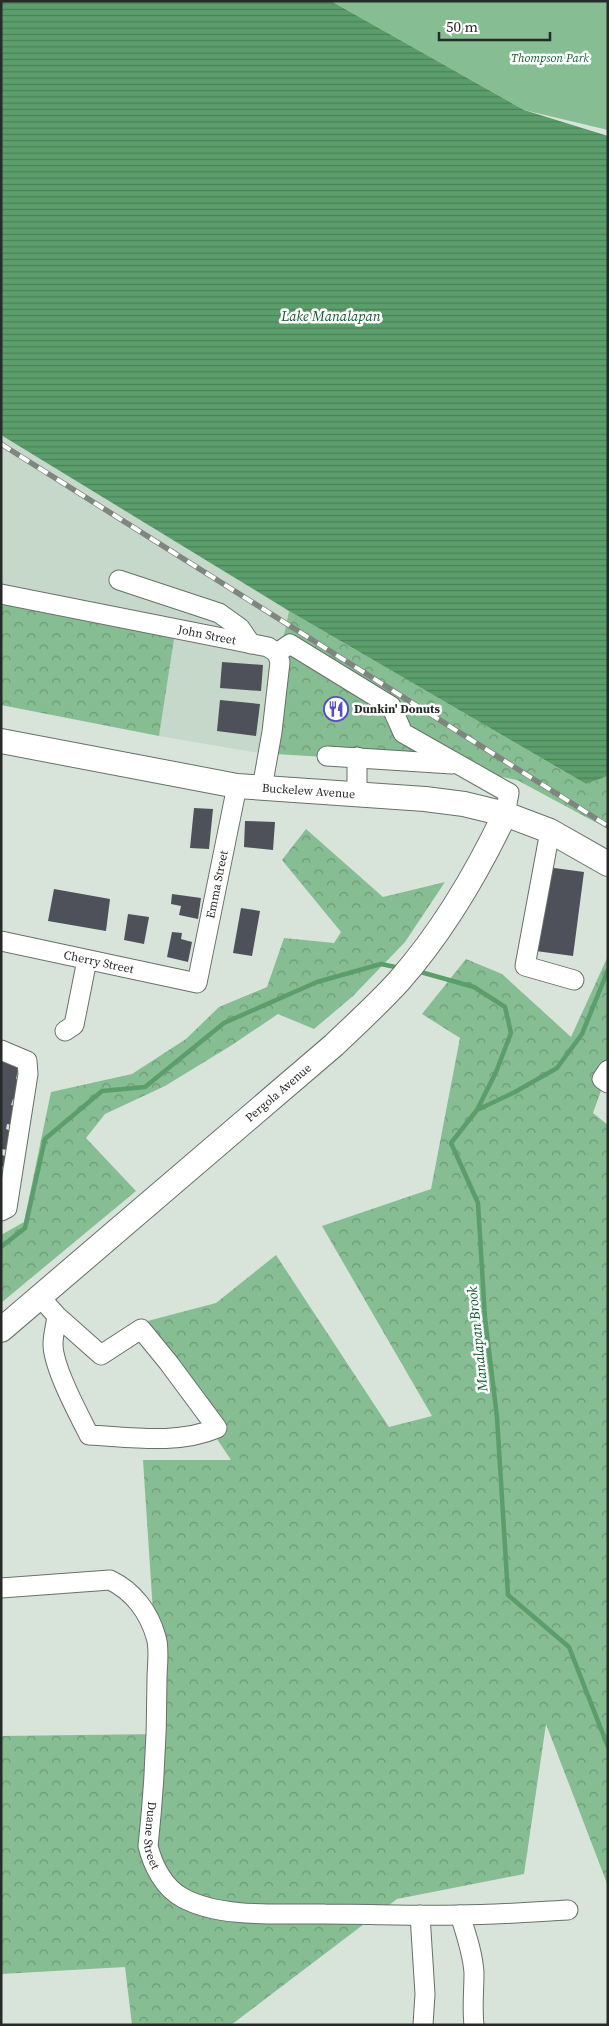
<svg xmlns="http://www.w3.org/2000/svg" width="609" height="2026" font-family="'Source Serif 4',serif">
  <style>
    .built { fill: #c6d8c9 }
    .green { fill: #86bd92 }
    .forest { fill: url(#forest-crowns) }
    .water { fill: url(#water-rules) }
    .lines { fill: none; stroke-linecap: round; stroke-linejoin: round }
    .stream { stroke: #5b9e6c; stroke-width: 4.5 }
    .building { fill: #4e505a }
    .minor-casing { stroke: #677169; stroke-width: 21 }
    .major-casing { stroke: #677169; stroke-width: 26 }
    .minor { stroke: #fff; stroke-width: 19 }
    .major { stroke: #fff; stroke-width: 24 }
    .rail-casing { stroke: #7e867f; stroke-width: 5.5 }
    .rail { stroke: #fff; stroke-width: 4; stroke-dasharray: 11; stroke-linecap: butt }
    .labels { text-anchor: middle; stroke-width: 5; stroke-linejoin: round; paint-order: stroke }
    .park-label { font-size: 12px; font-style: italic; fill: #176232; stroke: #fff }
    .street-label { font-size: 12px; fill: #272b27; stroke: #fff }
    .poi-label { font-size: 12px; font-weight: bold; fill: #272b27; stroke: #fff; text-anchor: start }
    .water-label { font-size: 14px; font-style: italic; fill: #0c5b2b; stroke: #fff }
  </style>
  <defs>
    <pattern id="forest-crowns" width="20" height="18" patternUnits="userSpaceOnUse" patternTransform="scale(1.25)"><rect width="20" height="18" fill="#86bd92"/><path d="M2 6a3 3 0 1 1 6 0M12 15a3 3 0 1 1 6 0" fill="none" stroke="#6e9a77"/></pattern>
    <pattern id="water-rules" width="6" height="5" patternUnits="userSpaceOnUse" patternTransform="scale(1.25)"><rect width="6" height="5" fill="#5b9e6c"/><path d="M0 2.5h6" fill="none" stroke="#4b8159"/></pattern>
  </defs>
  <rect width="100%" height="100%" fill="#d8e4da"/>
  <path class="built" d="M1,435l288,176 -30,142 -100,-17 16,-110 -174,-26z"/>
  <path class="green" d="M331,1h277v129l-84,-20z"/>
  <path class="forest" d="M1,600l175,26 -17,110 -158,-31z
    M289,611l297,173 22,-8v53l-91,-49 -78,-16 -180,-11z
    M306,829l77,68 62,-15 -40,60 -52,54 -39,33 -36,-15 -46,31 -67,41 -60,28 -19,24 50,53 -135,112v-68l23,-13 27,-130 81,-18 54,-35 33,-32 48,-20 17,-49 50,5 7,-11 -59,-72z
    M608,956v115l-15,42 15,12v761l-62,-162 -22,150 -127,25 -166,126h-99l-7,-58 -124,7v-238l160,-2 -18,-274h88l-91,-137 76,-20 60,-48 113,172 43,-11 -110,-190 109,-37 29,-151 -38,-24 44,-55 36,15 69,63z"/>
  <path class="water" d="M1,1h330l193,109 84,26v640l-22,8 -297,-173 -288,-176z"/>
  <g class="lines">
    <path class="stream" d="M608,970l-26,64 -25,34 -42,24 -38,18 -26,33 27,60 7,115 12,99 11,178 61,52 39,100
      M417,971l57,16 31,20 6,26 -15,39 -19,38
      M1,1247l24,-19 20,-89 57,-48 43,-4 79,-64 93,-41 64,-18 19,4"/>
  </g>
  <path class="building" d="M222,662l41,3 -2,26 -41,-3z
    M220,700l40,4 -4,32 -39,-5z
    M194,808l19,1 -4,40 -19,-1z
    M245,821l30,1 -2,28 -29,-3z
    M547,867l37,5 -11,84 -37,-5z
    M54,889l56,10 -4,32 -58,-10z
    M172,894l29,4 -3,21 -19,-4 2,-9 -10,-2z
    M241,908l19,3 -8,45 -19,-3z
    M128,914l21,3 -5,27 -20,-4z
    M172,932l10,1 -1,6 11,3 -4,20 -21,-5z
    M1,1061l18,4 -3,14 4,1 -3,20 -4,-1 -2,6 4,1 -3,19 -5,-1 -1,5 5,2 -4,19 -6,-1z
    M1,1155l5,1 -2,11 -3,-1z"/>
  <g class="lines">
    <defs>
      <g id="minor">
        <path d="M119,580l100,33 21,15 11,16"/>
        <path id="s1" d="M1,594l267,53 9,6 3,9 -8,70 -10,56"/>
        <path d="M277,653l13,-9 101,62 12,27 106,60 -4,21"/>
        <path d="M327,756l125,8"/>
        <path d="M357,757v38"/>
        <path d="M550,831l-25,135 49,14"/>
        <path id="s2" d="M1,941l196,42 40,-197"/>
        <path d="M65,1031l9,-6 13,-65"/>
        <path d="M1,1050l26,11 1,13 -21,134 -6,3"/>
        <path d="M608,1070l-6,9 6,4"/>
        <path d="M40,1297l17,19 44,39 40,-26 27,33 49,66c-39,17 -87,9 -128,7 -11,-22 -36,-68 -36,-91 0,-9 3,-19 4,-28"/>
        <path id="s3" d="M1,1588l109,-8c23,11 39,32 46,57 4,12 1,29 1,42 0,56 -3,112 -9,167 5,20 16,42 35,52 39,21 99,15 142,16 45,0 89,2 133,1 37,0 74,-3 110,-5"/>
        <path d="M420,1915l5,79 -2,31"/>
        <path d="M460,1915c6,19 13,39 14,58 0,18 -2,34 0,52"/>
      </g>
      <g id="major">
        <path id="s4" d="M1,741l236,45 188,13 39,5 41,10 45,17 58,33"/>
        <path id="s5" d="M1,1330l333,-285c22,-21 45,-42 65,-64 44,-50 78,-108 106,-167"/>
      </g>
    </defs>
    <use href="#minor" class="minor-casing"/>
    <use href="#major" class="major-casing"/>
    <use href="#minor" class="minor"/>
    <use href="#major" class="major"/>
    <defs>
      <path id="rail" d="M1,444l607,382"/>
    </defs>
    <use href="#rail" class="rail-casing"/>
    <use href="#rail" class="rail"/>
  </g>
  <defs>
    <symbol id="restaurant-ring" viewBox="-11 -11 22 22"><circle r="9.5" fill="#fff" stroke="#524fc6" stroke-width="1.5"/><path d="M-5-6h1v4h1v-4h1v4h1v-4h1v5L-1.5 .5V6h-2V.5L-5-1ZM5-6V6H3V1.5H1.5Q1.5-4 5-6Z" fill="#524fc6"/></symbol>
  </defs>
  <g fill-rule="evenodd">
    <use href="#restaurant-ring" x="322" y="695" width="28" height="28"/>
  </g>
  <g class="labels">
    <g class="park-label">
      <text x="550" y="62">Thompson Park</text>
    </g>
    <g class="street-label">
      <text dy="4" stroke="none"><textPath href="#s1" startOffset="210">John Street</textPath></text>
      <text dy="4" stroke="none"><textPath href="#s4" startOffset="312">Buckelew Avenue</textPath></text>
      <text dy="4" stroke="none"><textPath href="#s2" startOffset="301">Emma Street</textPath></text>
      <text dy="4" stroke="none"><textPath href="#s2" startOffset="100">Cherry Street</textPath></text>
      <text dy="4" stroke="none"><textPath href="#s5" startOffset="365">Pergola Avenue</textPath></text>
      <text dy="4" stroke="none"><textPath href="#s3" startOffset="384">Duane Street</textPath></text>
    </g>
    <g class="poi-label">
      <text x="354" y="713">Dunkin' Donuts</text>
    </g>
    <g class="water-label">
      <text x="331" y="321">Lake Manalapan</text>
      <text transform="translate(477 1339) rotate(-96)" y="5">Manalapan Brook</text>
    </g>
  </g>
  <rect width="609" height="2026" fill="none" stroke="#272b27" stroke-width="5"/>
  <path d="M439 32v8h111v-8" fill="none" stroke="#272b27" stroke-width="2.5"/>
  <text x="446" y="32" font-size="15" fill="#272b27" stroke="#ffffff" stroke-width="4" paint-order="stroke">50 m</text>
</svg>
